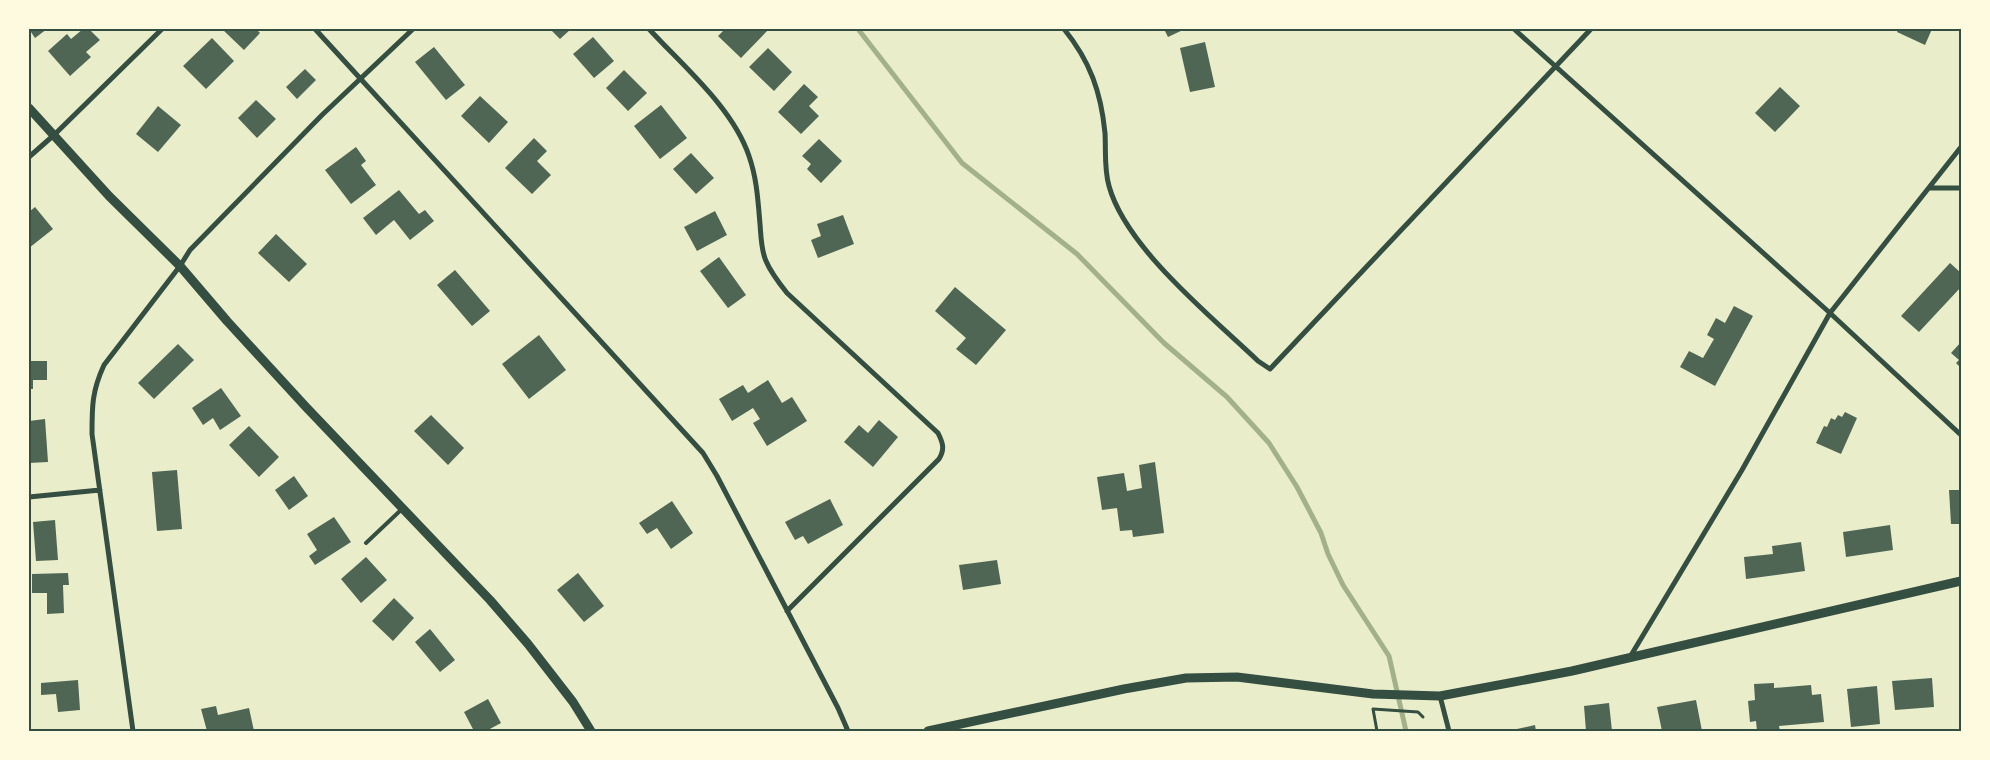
<svg xmlns="http://www.w3.org/2000/svg" width="1990" height="760" font-family="Barlow,sans-serif">
  <style>
    .lines { fill: none; stroke-linecap: round; stroke-linejoin: round }
    .stream { stroke: #a3b18a; stroke-width: 5 }
    .building { fill: #4f6655 }
    .path { stroke: #344e41; stroke-width: 3 }
    .service { stroke: #344e41; stroke-width: 4 }
    .minor { stroke: #344e41; stroke-width: 5 }
    .tertiary { stroke: #344e41; stroke-width: 9 }
    .neatline { fill: none; stroke: #344e41; stroke-width: 2 }
  </style>
  <rect width="100%" height="100%" fill="#e9edc9"/>
  <g class="lines">
    <path class="stream" d="M858,29l104,134 115,91 87,89 63,54 42,46 28,44 24,46 7,21 15,31 46,71 17,75"/>
  </g>
  <path class="building" d="M29,29h18l-12,9z
    M83,29h6l11,11 -14,12 5,5 -21,19 -22,-25 19,-17 4,5z
    M224,29h32l4,4 -16,17 -21,-20z
    M550,29h21l-11,10z
    M725,29h41l2,1 -27,28 -23,-22z
    M1164,29h21l-17,8z
    M1898,29h34l-7,16 -28,-13z
    M593,37l21,24 -20,17 -21,-24z
    M212,38l22,23 -28,28 -23,-23z
    M1205,42l10,45 -25,5 -10,-44z
    M434,47l31,38 -19,15 -31,-38z
    M768,48l24,24 -18,19 -25,-24z
    M305,69l11,11 -19,19 -11,-12z
    M624,70l23,23 -19,18 -22,-23z
    M804,84l14,13 -9,9 10,10 -18,18 -23,-22z
    M1780,87l20,19 -25,26 -20,-19z
    M480,96l28,26 -19,21 -28,-27z
    M256,100l20,19 -19,19 -19,-20z
    M661,105l26,33 -27,21 -26,-33z
    M158,106l23,19 -23,27 -22,-18z
    M534,138l13,13 -10,10 14,14 -19,19 -27,-26z
    M819,139l23,22 -21,22 -14,-14 4,-5 -9,-8z
    M356,147l10,14 -5,4 15,20 -25,19 -26,-34z
    M691,153l23,25 -18,16 -23,-25z
    M399,190l20,24 6,-4 9,11 -24,19 -16,-20 -18,15 -13,-17z
    M35,207l18,22 -24,19v-36z
    M715,211l12,24 -30,16 -13,-24z
    M843,215l11,29 -36,14 -7,-18 10,-4 -4,-12z
    M276,234l31,30 -18,18 -31,-29z
    M719,257l27,38 -18,13 -28,-37z
    M1950,263l11,10v14l-42,45 -18,-16z
    M455,270l35,41 -18,15 -35,-41z
    M955,287l51,43 -30,35 -20,-16 10,-11 -31,-27z
    M1734,306l19,10 -38,70 -35,-19 9,-16 14,7 11,-19 -7,-4 9,-17 9,5z
    M539,335l27,35 -37,29 -27,-35z
    M1961,342v26l-5,-5 3,-3 -8,-7z
    M178,344l16,16 -40,39 -16,-16z
    M29,361h18v19h-14v9h-4z
    M768,380l14,23 10,-6 15,24 -40,25 -14,-23 7,-4 -7,-11 -21,13 -13,-22 24,-14 5,8z
    M221,388l20,28 -21,14 -7,-12 -10,7 -11,-17z
    M1845,412l12,6 -16,36 -25,-11 8,-17 3,1 4,-9 4,2 3,-5 4,2z
    M431,415l33,33 -16,17 -34,-34z
    M45,419l3,43 -19,1v-42z
    M879,420l19,17 -25,30 -29,-25 15,-17 9,8z
    M249,426l30,31 -20,20 -30,-32z
    M1155,462l9,71 -31,4 -1,-7 -12,1 -3,-23 -15,2 -5,-33 27,-4 3,18 15,-3 -3,-23z
    M177,470l5,59 -25,2 -5,-59z
    M294,476l14,20 -19,14 -14,-20z
    M1949,490h12v34h-10z
    M830,499l13,26 -35,19 -5,-8 -8,4 -10,-18z
    M672,501l21,32 -22,16 -14,-21 -10,6 -8,-11z
    M334,517l17,25 -36,23 -6,-9 8,-6 -10,-16z
    M55,520l3,40 -22,1 -3,-39z
    M1890,525l3,25 -47,7 -3,-25z
    M1801,542l4,29 -59,8 -2,-22 29,-3 -1,-8z
    M366,557l21,23 -26,23 -20,-24z
    M997,560l4,24 -38,6 -4,-25z
    M68,573l1,12h-6l1,28 -17,1v-21h-15v-19z
    M578,573l26,33 -20,16 -27,-32z
    M394,598l20,20 -21,23 -21,-20z
    M430,629l25,31 -15,12 -25,-30z
    M1932,678l2,29 -39,3 -3,-29z
    M78,680l2,30 -22,2 -2,-18 -15,1v-12z
    M1774,683v5l37,-3 1,10 9,-1 3,28 -45,4 1,5h-23l-1,-10 -6,1 -2,-21 7,-1 -1,-16z
    M1877,686l3,38 -29,3 -4,-38z
    M488,699l13,24 -15,8h-12l-10,-19z
    M1696,700l6,31h-40l-5,-24z
    M1609,703l3,28h-26l-2,-25z
    M216,706l2,9 31,-7 5,23h-47l-6,-22z
    M1535,725l1,6h-18l-1,-2z"/>
  <g class="lines">
    <path class="path" d="M1377,731l-4,-22 45,3 5,5"/>
    <path class="service" d="M366,543l37,-35"/>
    <path class="minor" d="M315,29l388,424 14,23 121,232 10,23
      M649,29c34,37 84,79 100,127 8,23 9,45 11,68 1,12 1,26 6,37 5,12 13,22 21,32l151,140c5,10 7,16 1,26l-152,152
      M1064,29c26,32 37,63 41,104 1,18 -1,36 4,53 17,62 103,131 149,175l12,8 321,-340
      M1514,29l316,284 131,122
      M29,157l25,-22 108,-106
      M1930,188h31
      M29,497l71,-7
      M1630,657l112,-187 88,-157 131,-166
      M1440,696l9,35
      M133,731l-41,-297c0,-28 0,-43 12,-69l76,-99 10,-16 132,-135 91,-86"/>
    <path class="tertiary" d="M29,108l80,88 71,70 47,55 79,86 184,193 38,44 45,58 18,29
      M928,731l196,-42 62,-11 51,-1 136,17 67,2 132,-25 389,-90"/>
  </g>
  <rect width="1990" height="760" fill="none" stroke="#fefae0" stroke-width="60"/>
  <rect x="30" y="30" width="1930" height="700" class="neatline"/>
</svg>
